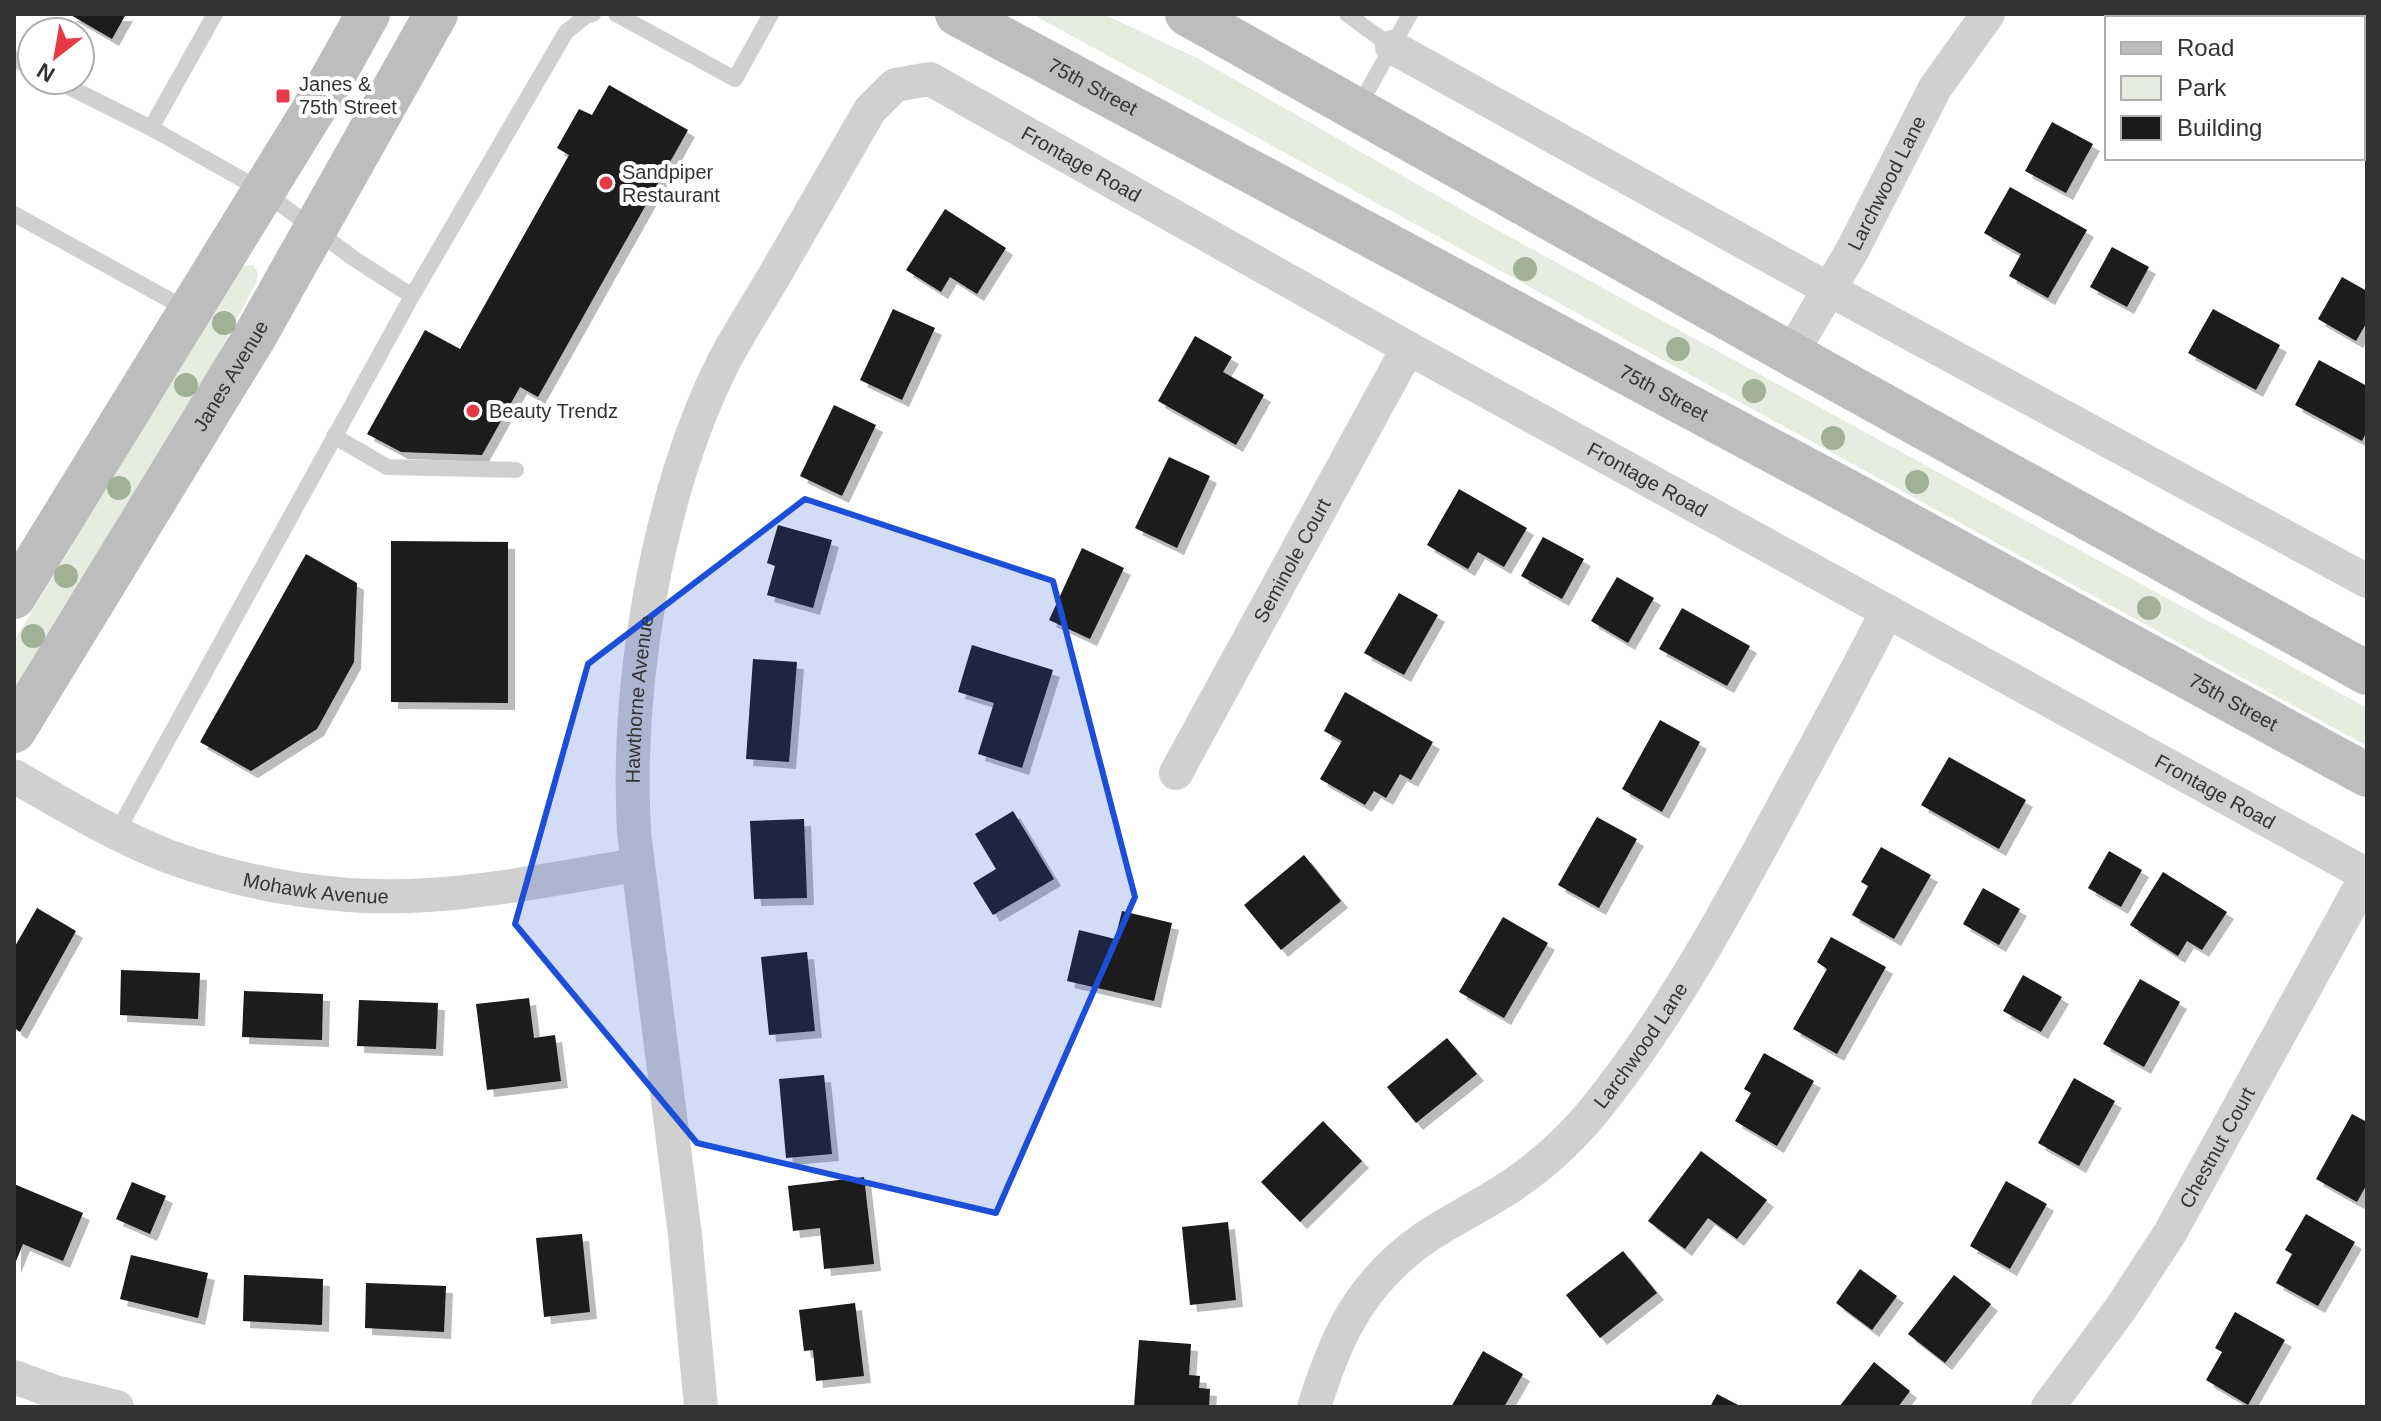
<svg xmlns="http://www.w3.org/2000/svg" width="2381" height="1421" font-family="Arial,sans-serif">
  <style>
    .green { fill: #e6ecdf }
    .building { fill: #1a1a1a; filter: url(#shadow) }
    .lines { fill: none; stroke-linecap: round; stroke-linejoin: round }
    .lane { stroke: #d0d0d0; stroke-width: 16 }
    .street { stroke: #d0d0d0; stroke-width: 34 }
    .secondary { stroke: #bdbdbd; stroke-width: 44 }
    .tree { fill: #a2b095 }
    .marked { fill: #1d4ed8; fill-opacity: 0.2; stroke: #1d4ed8; stroke-width: 6; stroke-linejoin: round }
    .poi-dot { fill: #e63946; stroke: #fff; stroke-width: 3 }
    .labels { text-anchor: middle; stroke-width: 8; stroke-linejoin: round; paint-order: stroke }
    .poi-label { font-size: 20px; fill: #333; stroke: #fff; text-anchor: start }
    .street-label { font-size: 20px; fill: #333; stroke: #fff }
  </style>
  <defs>
    <filter id="shadow"><feDropShadow dx="7" dy="7" stdDeviation="0" flood-color="#0004"/></filter>
  </defs>
  <rect width="100%" height="100%" fill="#fff"/>
  <path class="green" d="M1032,14h71l96,45 291,167 877,482v38z
    M253,265l5,8 -2,10 -44,83 -198,324v-49l223,-368 7,-7z"/>
  <path class="building" d="M69,14h57l-14,25z
    M2284,14h34l5,4h-42z
    M609,85l79,45 -150,267 -18,-10 -38,68 -81,-3 -34,-18 58,-104 35,19 109,-194 -12,-7 22,-39 13,6z
    M2052,122l41,22 -27,49 -41,-22z
    M2010,187l77,43 -39,68 -39,-22 12,-22 -37,-21z
    M945,209l61,39 -29,46 -27,-17 -9,15 -35,-22z
    M2112,247l37,20 -22,40 -37,-20z
    M2342,277l25,14v31l-11,19 -38,-22z
    M893,309l42,19 -33,72 -42,-20z
    M2213,309l67,36 -24,45 -68,-37z
    M1195,336l37,21 -9,15 41,23 -28,50 -78,-44z
    M2319,360l48,26v45l-5,10 -67,-36z
    M834,405l42,20 -34,71 -42,-20z
    M1169,457l41,19 -33,72 -42,-20z
    M1459,489l68,39 -23,39 -26,-15 -10,17 -41,-24z
    M778,525l54,15 -19,68 -46,-13 8,-29 -8,-3z
    M1543,537l41,22 -22,40 -41,-23z
    M391,541l117,1v161l-117,-1z
    M1082,548l42,20 -34,71 -41,-19z
    M306,554l51,29 -3,79 -37,67 -66,42 -51,-29z
    M1617,577l37,21 -26,45 -37,-22z
    M1399,593l39,22 -34,60 -40,-22z
    M1682,608l68,38 -23,40 -68,-37z
    M972,645l81,25 -31,98 -44,-14 16,-51 -36,-11z
    M753,659l44,3 -8,100 -43,-3z
    M1345,692l88,50 -22,38 -11,-6 -14,24 -12,-7 -9,14 -45,-26 22,-38 -18,-10z
    M1660,720l40,22 -38,70 -40,-23z
    M1949,757l77,43 -27,49 -78,-44z
    M1013,811l41,68 -61,36 -20,-32 23,-14 -21,-35z
    M1597,817l40,22 -38,69 -41,-23z
    M804,819l3,79 -53,1 -4,-78z
    M1881,847l50,28 -37,64 -42,-24 16,-29 -7,-4z
    M2109,851l33,19 -21,37 -33,-19z
    M1304,855l37,46 -60,49 -37,-45z
    M2163,872l64,40 -25,38 -15,-9 -9,15 -48,-31z
    M1983,888l37,21 -21,36 -36,-21z
    M37,908l39,23 -56,101 -6,-4v-80z
    M1122,911l50,12 -18,78 -87,-20 12,-51 36,9z
    M1503,917l45,26 -44,75 -45,-26z
    M1831,937l55,30 -49,87 -44,-25 34,-60 -10,-7z
    M807,952l8,79 -46,4 -8,-78z
    M121,970l79,3 -2,46 -78,-4z
    M2023,975l39,22 -21,35 -38,-21z
    M2140,979l40,23 -36,65 -41,-23z
    M244,991l79,3 -1,46 -80,-3z
    M529,998l5,40 21,-3 6,46 -74,9 -11,-86z
    M359,1000l79,3 -2,46 -79,-3z
    M1447,1038l30,36 -61,49 -29,-36z
    M1764,1053l50,28 -37,65 -42,-25 16,-28 -7,-4z
    M824,1075l8,79 -46,4 -7,-79z
    M2074,1078l41,23 -36,65 -41,-23z
    M2352,1114l15,8v62l-10,18 -41,-23z
    M1323,1121l39,40 -62,61 -39,-40z
    M1701,1151l66,49 -30,39 -29,-21 -23,31 -37,-28z
    M864,1177l10,87 -50,5 -4,-41 -27,3 -5,-45z
    M2006,1181l41,23 -37,65 -40,-23z
    M132,1182l34,14 -16,38 -34,-15z
    M14,1184l69,29 -20,48 -40,-17 -9,22z
    M2306,1214l49,28 -37,64 -42,-23 16,-29 -7,-4z
    M1228,1222l8,78 -46,5 -8,-78z
    M582,1234l8,78 -46,5 -8,-79z
    M1623,1251l34,42 -57,45 -34,-43z
    M131,1255l77,18 -10,45 -78,-19z
    M1860,1269l37,27 -25,34 -36,-27z
    M244,1275l79,4 -1,46 -79,-4z
    M1954,1275l37,29 -46,59 -37,-29z
    M366,1283l80,3 -2,46 -79,-4z
    M855,1303l9,73 -48,5 -3,-31 -9,1 -5,-41z
    M2235,1312l50,28 -37,65 -42,-25 16,-28 -7,-4z
    M1139,1340l52,4 -2,31 11,1 -1,12 11,1 -1,18h-75z
    M1483,1351l40,23 -19,33h-53z
    M1874,1362l36,29 -12,16h-59z
    M1717,1394l25,13h-32z"/>
  <g class="lines">
    <path class="lane" d="M616,14l119,65 36,-65
      M1347,14l45,33
      M14,59l18,9
      M55,80l96,48 112,63 90,67 59,38
      M1358,108l52,-94
      M151,128l64,-114
      M14,214l174,96
      M334,436l53,31 129,3
      M117,832l295,-536 154,-264 20,-16 7,-2"/>
    <g class="street">
      <path d="M1392,47l438,243 537,291"/>
      <path id="s1" d="M1791,354l62,-105 82,-161 53,-74"/>
      <path id="s2" d="M1176,773l232,-425"/>
      <path id="s3" d="M14,776c50,29 102,60 156,81 80,29 172,44 257,38 71,-4 141,-19 210,-30"/>
      <path d="M14,1377l41,15 62,15"/>
      <path id="s4" d="M701,1407l-16,-172 -51,-403c-8,-148 23,-338 90,-471 15,-28 33,-56 49,-83 32,-56 65,-112 97,-168l25,-25 35,-6 478,269 959,527"/>
      <path id="s5" d="M1314,1407c18,-57 37,-105 82,-146 28,-27 63,-43 96,-63 44,-26 81,-59 112,-100 69,-88 122,-186 175,-284 36,-67 74,-135 108,-203"/>
      <path id="s6" d="M2048,1407l73,-99 49,-75 197,-358"/>
    </g>
    <g class="secondary">
      <path id="s7" d="M957,14l903,484 507,277"/>
      <path d="M1187,14l604,340 576,319"/>
      <path d="M14,597l311,-506 43,-77"/>
      <path id="s8" d="M14,731l241,-395 181,-322"/>
    </g>
  </g>
  <g class="tree">
    <circle cx="1525" cy="269" r="12"/>
    <circle cx="224" cy="323" r="12"/>
    <circle cx="1678" cy="349" r="12"/>
    <circle cx="186" cy="385" r="12"/>
    <circle cx="1754" cy="391" r="12"/>
    <circle cx="1833" cy="438" r="12"/>
    <circle cx="1917" cy="482" r="12"/>
    <circle cx="119" cy="488" r="12"/>
    <circle cx="66" cy="576" r="12"/>
    <circle cx="2149" cy="608" r="12"/>
    <circle cx="33" cy="636" r="12"/>
  </g>
  <path class="marked" d="M805,499l248,82 82,316 -139,316 -299,-70 -182,-219 73,-260z"/>
  <g class="poi-dot">
    <rect x="275" y="88" width="16" height="16" rx="4"/>
    <circle cx="606" cy="183" r="8"/>
    <circle cx="473" cy="411" r="8"/>
  </g>
  <g class="labels">
    <g class="poi-label">
      <text x="299" y="91">Janes &amp;<tspan x="299" dy="23">75th Street</tspan></text>
      <text x="622" y="179">Sandpiper<tspan x="622" dy="23">Restaurant</tspan></text>
      <text x="489" y="418">Beauty Trendz</text>
    </g>
    <g class="street-label">
      <text dy="7" stroke="none"><textPath href="#s7" startOffset="154">75th Street</textPath></text>
      <text dy="7" stroke="none"><textPath href="#s4" startOffset="1598">Frontage Road</textPath></text>
      <text dy="7" stroke="none"><textPath href="#s1" startOffset="196">Larchwood Lane</textPath></text>
      <text dy="7" stroke="none"><textPath href="#s8" startOffset="416">Janes Avenue</textPath></text>
      <text dy="7" stroke="none"><textPath href="#s7" startOffset="802">75th Street</textPath></text>
      <text dy="7" stroke="none"><textPath href="#s4" startOffset="2246">Frontage Road</textPath></text>
      <text dy="7" stroke="none"><textPath href="#s2" startOffset="242">Seminole Court</textPath></text>
      <text dy="7" stroke="none"><textPath href="#s4" startOffset="712">Hawthorne Avenue</textPath></text>
      <text dy="7" stroke="none"><textPath href="#s7" startOffset="1450">75th Street</textPath></text>
      <text dy="7" stroke="none"><textPath href="#s4" startOffset="2894">Frontage Road</textPath></text>
      <text dy="7" stroke="none"><textPath href="#s3" startOffset="326">Mohawk Avenue</textPath></text>
      <text dy="7" stroke="none"><textPath href="#s5" startOffset="500">Larchwood Lane</textPath></text>
      <text dy="7" stroke="none"><textPath href="#s6" startOffset="310">Chestnut Court</textPath></text>
    </g>
  </g>
  <rect width="2381" height="1421" fill="none" stroke="#333333" stroke-width="32"/>
  <rect x="2105" y="16" width="260" height="144" fill="#ffffff" stroke="#adadad" stroke-width="2"/>
  <rect x="2121" y="42" width="40" height="12" fill="#bdbdbd" stroke="#adadad" stroke-width="2"/>
  <text x="2177" y="56" font-size="24" fill="#333333">Road</text>
  <rect x="2121" y="76" width="40" height="24" fill="#e6ecdf" stroke="#adadad" stroke-width="2"/>
  <text x="2177" y="96" font-size="24" fill="#333333">Park</text>
  <rect x="2121" y="116" width="40" height="24" fill="#1a1a1a" stroke="#adadad" stroke-width="2"/>
  <text x="2177" y="136" font-size="24" fill="#333333">Building</text>
  <g transform="translate(56 56) rotate(211)"><circle r="38" fill="#ffffff" stroke="#adadad" stroke-width="2"/>
  <path d="M0-6L14 30L0 20L-14 30Z" fill="#e63946"/>
  <text y="-12" font-size="22" font-weight="bold" text-anchor="middle" fill="#333333">N</text>
  </g>
</svg>
